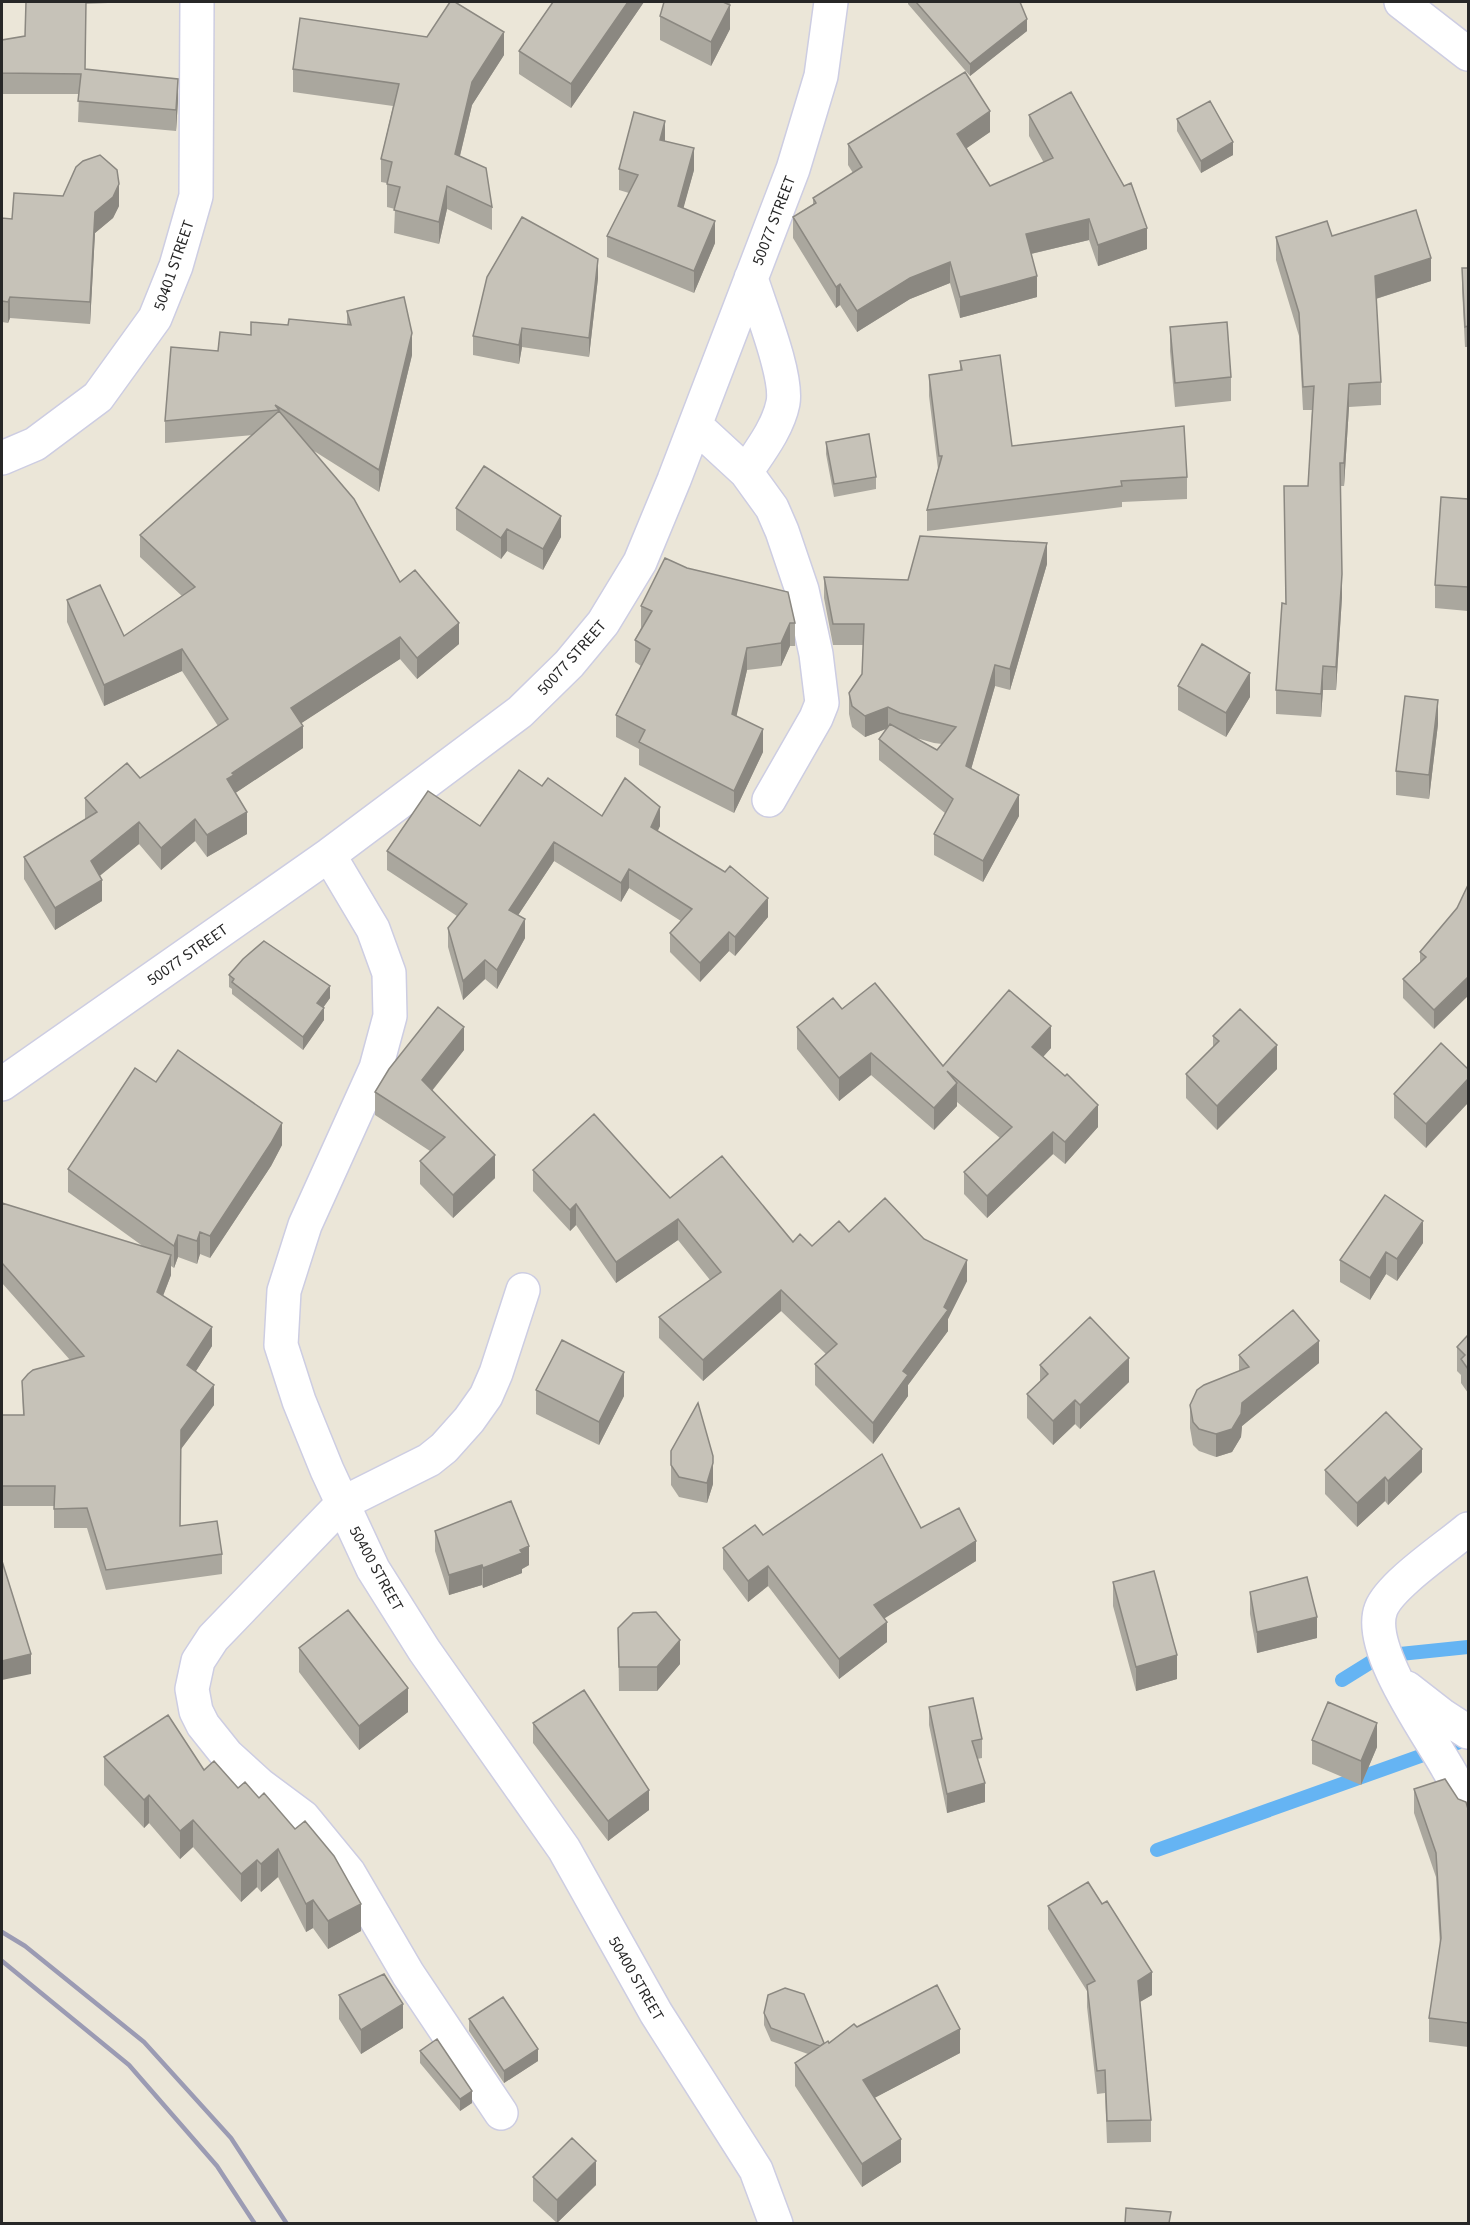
<svg xmlns="http://www.w3.org/2000/svg" width="1470" height="2225" font-family="'Source Sans 3',sans-serif">
  <style>
    .lines { fill: none; stroke-linecap: round; stroke-linejoin: round }
    .stream { stroke: #65b4f3; stroke-width: 14 }
    .minor-casing { stroke: #cdcde2; stroke-width: 36 }
    .minor { stroke: #fff; stroke-width: 33 }
    .rail { stroke: #9b9bb3; stroke-width: 4.5 }
    .wall { fill: #aaa79e; fill-rule: evenodd }
    .shaded-wall { fill: #8b8881 }
    .building { fill: #c6c2b8; stroke: #8b8881; stroke-width: 1.5 }
    .labels { text-anchor: middle; stroke-width: 4.5; stroke-linejoin: round; paint-order: stroke }
    .street-label { font-size: 16px; fill: #272727; stroke: #fff }
  </style>
  <rect width="100%" height="100%" fill="#ebe6d8"/>
  <g class="lines">
    <path class="stream" d="M1342,1680l29,-18 29,-8 68,-7
      M1157,1850l311,-111"/>
    <defs>
      <path id="minor" d="M1401,2l67,52
        M695,425l51,47 26,36 10,23 20,59 14,64 6,49 -6,15 -47,82
        M2,458l33,-14 63,-47 57,-79 21,-52 20,-70 1,-194
        M746,472c14,-21 32,-44 37,-69 5,-27 -23,-96 -32,-125
        M329,855l44,74 16,44 1,43 -14,52 -71,157 -21,66 -3,54 18,56 28,69 46,99 51,81 140,199 92,164 100,157 20,54
        M2,1084l327,-229 191,-143 49,-48 34,-41 37,-61 34,-82 119,-311 28,-93 10,-74
        M1468,1529c-21,18 -78,56 -87,80 -15,39 47,124 66,158 8,13 14,27 21,40
        M1407,1688l36,28 25,16
        M501,2113l-93,-139 -59,-101 -46,-56 -43,-32 -33,-30 -24,-30 -7,-14 -4,-22 6,-28 15,-23 130,-135 86,-43 15,-12 25,-28 17,-24 10,-23 27,-83"/>
    </defs>
    <use href="#minor" class="minor-casing"/>
    <use href="#minor" class="minor"/>
    <path class="rail" d="M2,1932l23,14 119,96 87,96 56,86
      M2,1961l127,104 88,101 38,58"/>
  </g>
  <path class="wall" d="M26,2h82v1l-22,1 -1,65 93,31 -2,31 -98,-9 1,-28h-77v-54l23,-4z
    M553,2h91l-73,106 -52,-34v-23z
    M731,2l-2,3 1,24 -19,37 -51,-26v-24z
    M908,2h112l7,29 -57,45 -62,-72z
    M504,55l-32,50 -12,51 32,51v23l-45,-21 -8,35 -45,-11 1,-24 -8,-2v-24l-6,-1v-23l12,-53 -100,-14v-23z
    M1029,115l118,134 -49,17 -9,-26 -58,14 6,43 -77,21 -10,-35 -40,16 -53,33 -17,-27 -4,3 -43,-70v-21l20,-13v-6l40,-25 -5,-8v-21l142,-12 -24,16 24,38 54,-23 -15,-27z
    M1177,119l56,36 -32,18 -24,-42z
    M665,141l29,29 -11,38 32,35 -21,50 -87,-36v-21l22,-43 -10,-3v-21z
    M119,206l-6,12 -18,15 -5,91 -80,-6 -2,5 -6,-1v-104l10,1z
    M1332,236l99,45 -55,18 5,83v23l-32,2 -5,79h-4l2,111 -6,93h-13l-2,27 -45,-3v-24l10,-86 -2,-118h24l4,-76h-9l-4,-74 -23,-76v-23z
    M1462,268h6v79h-3l-3,-59z
    M598,278l-9,79 -67,-10 -3,17 -46,-9v-19z
    M347,311l65,44 -33,137 -65,-41 86,131 59,62 -42,35 -17,-20 -99,64 2,25 -68,45 12,41 -40,23 -12,-16 -34,29 -22,-26 -39,31 2,26 -47,29 -31,-51v-22l61,-38v-21l55,-20 78,-52 -36,-55 -78,35 -37,-84v-22l57,36 58,-40 -42,-39v-22l113,-100 -88,8v-22l53,-70 33,-16 37,-10 59,-1z
    M1170,327l61,50v24l-56,6 -5,-56z
    M960,361l52,85 175,31v22l-65,3v5l-195,24v-21l11,-41 -9,-73v-21l31,-5z
    M826,442l50,35v12l-42,8 -8,-43z
    M1468,499v112l-33,-3v-23z
    M456,508l105,29 -18,33 -36,-19 -6,8 -45,-29z
    M1047,564l-37,126 -15,-4 -24,83 48,47 -36,66 -49,-27v-21l11,-21 -66,-53v-21l7,-10 -21,8 -13,-10 -3,-13v-21l13,-19 1,-29h-30l-9,-47v-21l84,3zM916,738l18,5 8,1 -5,6z
    M641,606l154,17v23h-5l-9,20 -34,4 -11,46 27,36 -29,61 -95,-48v-16l-23,-12v-22l25,-49 -6,-4v-22l6,-12z
    M1178,686l72,11 -24,40 -48,-27z
    M1438,724l-9,75 -33,-4v-24z
    M542,786l60,30 58,10 -3,5 111,86 -33,39 -6,-5 -29,31 -30,-30v-19l11,-12 -52,-33 -8,14 -67,-41 -36,54 7,23 -28,51 -12,-10 -22,21 -15,-53v-19l9,-12 -70,-46v-19l93,-25z
    M1457,908l-23,121 -31,-31v-19l17,-16v-11z
    M229,975l101,23 -7,10 1,12 -21,30 -71,-56v-5l-3,-2z
    M842,1009l101,57 108,-18 -8,9 55,70 -33,37 -12,-10 -66,64 -23,-24v-22l36,-34 -43,-36v4l-23,24 -63,-55 -32,26 -42,-52v-22z
    M1213,1036l64,33 -60,61 -31,-32v-24l27,-27z
    M464,1050l-32,41 63,87 -42,40 -33,-34v-23l10,-10 -55,-36v-23z
    M1468,1069l-42,79 -32,-30v-24z
    M156,1082l126,63 -11,21 -61,92 -10,-4 -3,10 -19,-7 -4,11 -3,-2v9l-8,21 49,50 -16,25 18,34 -33,44 -1,77 42,28v20l-116,16 -19,-62h-33v-22h-52v-91h21l-1,-34 48,-21 -68,-77v-80l142,44 -76,-55v-23z
    M533,1170l137,28 123,44 19,4 37,-14 75,7 43,42 -19,38v12l-40,54v11l-35,48 -58,-59v-21l11,-10 -45,-43 -78,70 -44,-43v-21l51,-37 -32,-40 -62,43 -40,-58 -6,6 -37,-40z
    M1423,1243l-26,38 -11,-7 -16,26 -30,-18v-22z
    M1468,1335v58l-7,-10v-8l-4,-4v-24z
    M1239,1355l80,8 -77,63 -1,11 -9,15 -16,5 -17,-6 -6,-6 -3,-17v-23l49,-33z
    M1040,1365l89,17 -49,47 -5,-5 -22,21 -26,-27v-24l13,-12z
    M536,1390l88,6 -25,49 -63,-31z
    M671,1465l42,19 -6,19 -28,-6 -8,-12z
    M1325,1470l97,2 -34,33 -3,-4 -28,26 -32,-33z
    M921,1528l55,33 -92,57 3,24 -48,37 -71,-93 -20,16 -25,-33v-21l40,-13z
    M435,1531l94,34 -7,4v4l-39,15 -1,-3 -33,10 -14,-44z
    M1113,1582l64,97 -41,12 -23,-85z
    M1250,1592l67,46 -60,15 -7,-39z
    M618,1628l62,36 -23,27h-38z
    M299,1648l109,64 -49,38 -60,-78z
    M929,1707l53,32v19l-5,1 8,43 -38,11 -18,-88z
    M533,1723l116,87 -41,31 -75,-98z
    M1312,1740l65,7 -16,38 -49,-21z
    M104,1757l100,13 157,161 -33,18 -15,-21 -7,4 -28,-55 -17,15 -4,-5 -16,15 -48,-55 -13,12 -31,-36 -5,5 -40,-43z
    M1414,1789l44,10 10,10v238l-39,-5v-24l11,-73 -4,-68 -22,-64z
    M1048,1906l104,89 -12,7 11,118v22l-44,1 -2,-50 -8,1 -10,-87v-16l-39,-62z
    M339,1995l64,33 -42,26 -22,-35z
    M764,2013l60,30h5l28,-16 103,26 -86,45 27,64 -39,25 -67,-101v-23l13,-9 -37,-13 -7,-16z
    M469,2019l69,42 -34,22 -35,-52z
    M420,2051l52,52 -12,8 -40,-48z
    M533,2177l63,8 -39,38 -24,-22z"/>
  <path class="shaded-wall" d="M628,2h16l-73,106v-24z
    M730,5v24l-19,37v-24z
    M1027,19v12l-57,45v-12z
    M504,32v23l-32,50 -17,71v-22l17,-72z
    M178,79v21l-2,31v-21z
    M990,111v21l-33,23v-21z
    M665,121v21l-5,-2z
    M1233,142v13l-32,18v-12z
    M694,148v22l-16,58v-22z
    M119,184v22l-6,12 -18,15 -5,91v-22l5,-90z
    M447,186v23l-8,35v-22z
    M1089,219v21l-63,15v-21z
    M715,221v22l-21,50v-22z
    M1147,228v21l-49,17v-21z
    M1431,258v23l-56,18v-23z
    M598,259v19l-9,79v-19z
    M950,262v21l-40,16 -53,33v-21l53,-33z
    M1037,276v21l-77,21v-21z
    M840,284v21l-4,3v-21z
    M10,297v21l-2,5v-21z
    M522,328v19l-3,17v-19z
    M412,333v22l-33,137v-22z
    M1349,384v23l-5,79v-23z
    M561,516v21l-18,33v-21z
    M507,529v22l-6,8v-21z
    M1047,543v21l-37,126v-21z
    M1342,574v23l-6,93v-23z
    M459,623v21l-42,35v-21z
    M790,623v23l-9,20v-23z
    M400,637v22l-109,71v-22z
    M747,648v22l-15,66v-22z
    M182,649v22l-78,35v-21z
    M995,665v21l-29,101v-21z
    M1323,666v24l-2,27v-23z
    M1250,673v24l-24,40v-24z
    M1438,700v24l-9,75v-24z
    M888,707v21l-23,9v-21z
    M303,726v22l-69,46 -7,-15 5,-6z
    M763,729v23l-29,61v-22z
    M1019,795v21l-36,66v-21z
    M660,807v19l-9,20v-19z
    M247,812v22l-40,23v-22z
    M195,819v22l-34,29v-22z
    M139,822v22l-48,39v-22z
    M554,842v19l-45,68v-19z
    M629,869v19l-8,14v-19z
    M102,880v21l-47,29v-22z
    M768,898v19l-33,39v-19z
    M525,919v19l-28,51v-19z
    M729,932v19l-29,31v-19z
    M485,960v19l-22,21v-19z
    M1468,977v19l-34,33v-19z
    M330,986v12l-13,18v-13z
    M324,1008v12l-21,30v-13z
    M1051,1026v22l-19,21v-22z
    M464,1027v23l-42,53v-23z
    M1277,1045v24l-60,61v-24z
    M871,1053v22l-32,26v-23z
    M1468,1079v24l-42,45v-24z
    M957,1083v23l-23,24v-22z
    M1098,1105v22l-33,37v-22z
    M282,1123v22l-11,21 -61,92v-22z
    M1053,1132v22l-66,64v-22z
    M495,1155v23l-42,40v-23z
    M576,1204v21l-6,6v-21z
    M678,1219v21l-62,43v-21z
    M1423,1221v22l-26,38v-22z
    M200,1232v22l-3,10v-23z
    M178,1235v22l-4,11v-22z
    M1386,1252v22l-16,26v-22z
    M171,1255v20l-14,36v-19z
    M967,1260v21l-19,38v12l-40,54v11l-35,48v-21l30,-52 41,-64z
    M781,1290v21l-78,70v-21z
    M212,1327v19l-25,39v-20z
    M1319,1341v22l-77,63 -1,11 -9,15 -16,5v-23l26,-31z
    M1129,1358v24l-49,47v-24z
    M624,1372v24l-25,49v-23z
    M214,1385v20l-33,44v-19z
    M1075,1400v24l-22,21v-24z
    M1422,1449v23l-34,33v-24z
    M713,1463v21l-6,19v-20z
    M1385,1477v24l-28,26v-24z
    M976,1541v20l-102,64v-20z
    M529,1546v19l-7,4v4l-39,15v-20z
    M482,1565v20l-33,10v-20z
    M768,1566v20l-20,16v-21z
    M1317,1617v21l-60,15v-21z
    M887,1622v20l-48,37v-20z
    M680,1640v24l-23,27v-24z
    M31,1654v20l-29,6v-19z
    M1177,1655v24l-41,12v-24z
    M408,1688v24l-49,38v-24z
    M1377,1723v24l-16,38v-24z
    M985,1783v19l-38,11v-19z
    M649,1790v20l-41,31v-20z
    M149,1795v28l-5,5v-28z
    M193,1820v27l-13,12v-28z
    M278,1849v28l-17,15v-28z
    M257,1860v27l-16,15v-28z
    M313,1900v28l-7,4v-28z
    M361,1904v27l-33,18v-28z
    M1152,1972v23l-14,8v-22z
    M403,2004v24l-42,26v-24z
    M960,2029v24l-97,51v-24z
    M538,2049v12l-34,22v-12z
    M472,2091v12l-12,8v-12z
    M901,2139v23l-39,25v-23z
    M596,2161v24l-39,38v-23z"/>
  <path class="building" d="M26,2h60l-1,67 93,10 -2,31 -98,-9 3,-27 -79,-1v-33l23,-4z
    M450,2h5l49,30 -32,50 -17,72 31,14 6,39 -45,-21 -8,36 -45,-12 6,-23 -13,-3 5,-22 -11,-3 18,-75 -106,-15 7,-51 127,19z
    M553,2h75l-57,82 -52,-33z
    M664,2h59l7,3 -19,37 -51,-26z
    M916,2h104l7,17 -57,45z
    M965,72l25,39 -33,23 33,52 63,-28 -24,-43 42,-23 53,94 7,-3 16,45 -49,17 -9,-26 -63,15 11,42 -77,21 -10,-35 -40,16 -53,33 -17,-27 -4,3 -43,-70 23,-14 -3,-5 49,-31 -14,-23z
    M1210,101l23,41 -32,19 -24,-42z
    M634,112l31,9 -5,19 34,8 -16,58 37,15 -21,50 -87,-35 31,-61 -19,-6z
    M100,155l17,15 2,14 -6,13 -18,15 -5,90 -80,-5 -2,5 -6,-1v-83l10,1 2,-26 49,3 13,-29 7,-6z
    M1416,210l15,48 -56,18 6,106 -32,2 -5,79h-4l2,111 -6,93 -13,-1 -2,28 -45,-4 6,-87 4,1 -2,-118h24l6,-100 -11,1 -4,-74 -23,-76 51,-16 5,15z
    M522,217l76,42 -9,79 -67,-10 -3,17 -46,-9 14,-59z
    M1462,268h6v58l-3,1z
    M404,297l8,36 -33,137 -104,-65 4,5 -114,11 6,-74 47,4 2,-19 31,3v-13l37,3 1,-6 62,6 -4,-14z
    M1227,322l4,55 -56,6 -5,-56z
    M1000,355l12,91 172,-20 3,51 -66,4 1,5 -195,24 15,-54h-3l-10,-81 33,-5 -2,-9z
    M279,411l75,88 46,83 15,-12 44,53 -42,35 -17,-21 -109,71 12,18 -71,47 2,2 -7,4 20,33 -40,23 -12,-16 -34,29 -22,-26 -48,39 11,19 -47,28 -31,-51 73,-45 -12,-14 42,-35 13,15 88,-59 -46,-70 -78,36 -37,-85 33,-15 24,51 71,-49 -55,-52z
    M869,434l7,43 -42,7 -8,-42z
    M484,466l77,50 -18,33 -36,-20 -6,9 -45,-30z
    M1441,497l27,2v88l-33,-2z
    M920,536l127,7 -37,126 -15,-4 -29,101 53,29 -36,66 -49,-27 19,-35 -74,-60 11,-15 47,26 19,-23 -56,-14 -12,-6 -23,9 -13,-10 -3,-13 13,-19 2,-50h-31l-9,-47 84,3z
    M665,558l22,10 101,24 7,31h-5l-9,20 -34,5 -15,66 31,15 -29,62 -95,-49 6,-12 -29,-15 34,-66 -15,-9 17,-29 -11,-5z
    M1202,644l48,29 -24,40 -48,-27z
    M1405,696l33,4 -9,75 -33,-4z
    M519,770l23,16 6,-8 54,38 23,-38 35,29 -9,20 74,45 5,-6 38,32 -33,39 -6,-5 -29,31 -30,-30 22,-24 -63,-40 -8,14 -67,-41 -45,68 16,9 -28,51 -12,-10 -22,21 -15,-53 19,-24 -80,-53 41,-60 52,35z
    M1468,885v92l-34,33 -31,-31 23,-22 -6,-5 37,-44z
    M264,941l66,45 -13,17 7,5 -21,29 -71,-55 2,-3 -5,-4 14,-16z
    M875,983l68,83 66,-76 42,36 -19,21 33,29 2,-2 31,31 -33,37 -12,-10 -66,64 -23,-24 48,-45 -65,-56 10,12 -23,25 -63,-55 -32,25 -42,-51 36,-29 9,11z
    M438,1007l26,20 -42,53 73,75 -42,40 -33,-34 25,-24 -70,-45 14,-23z
    M1240,1009l37,36 -60,61 -31,-32 33,-33 -6,-5z
    M1441,1043l27,26v10l-42,45 -32,-30z
    M178,1050l104,73 -11,20 -61,93 -10,-4 -3,9 -19,-6 -4,11 -106,-77 67,-101 21,14z
    M594,1114l76,84 52,-42 71,86 7,-8 12,12 27,-25 10,11 36,-34 39,41 43,21 -23,47 4,3 -45,61 5,4 -35,48 -58,-59 22,-20 -56,-54 -78,70 -44,-43 62,-45 -43,-53 -62,43 -40,-58 -6,6 -37,-40z
    M1385,1195l38,26 -26,38 -11,-7 -16,26 -30,-18z
    M2,1203l169,52 -14,37 55,35 -25,38 27,20 -33,45 -1,96 37,-5 5,33 -116,16 -19,-62 -33,1 1,-23h-53v-71h22l-2,-34 6,-7 5,-4 51,-14 -82,-93z
    M1293,1310l26,31 -77,62 -1,11 -9,15 -16,5 -17,-5 -6,-7 -3,-17 7,-15 7,-5 45,-18 -10,-12z
    M1090,1317l39,41 -49,47 -5,-5 -22,21 -26,-27 21,-20 -8,-9z
    M1468,1335v34l-7,-10 4,-4 -8,-8z
    M562,1340l62,32 -25,50 -63,-32z
    M698,1403l15,53v7l-6,20 -28,-6 -8,-12v-14z
    M1386,1412l36,37 -34,32 -3,-4 -28,26 -32,-33z
    M882,1454l39,74 38,-20 17,33 -102,64 13,17 -48,37 -71,-93 -20,15 -25,-33 32,-23 8,10z
    M511,1501l18,45 -9,4 2,3 -39,15 -1,-3 -33,10 -14,-44z
    M2,1561l29,93 -29,7z
    M1154,1571l23,84 -41,12 -23,-85z
    M1307,1577l10,40 -60,15 -7,-40z
    M348,1610l60,78 -49,38 -60,-78z
    M656,1612l24,28 -23,27h-38l-1,-39 15,-15z
    M584,1690l65,100 -41,31 -75,-98z
    M973,1698l9,41 -10,2 13,42 -38,11 -18,-87z
    M1328,1702l49,21 -16,38 -49,-21z
    M168,1715l36,55 10,-9 24,27 7,-6 14,16 5,-5 31,36 10,-8 29,35 27,48 -33,17 -15,-21 -7,4 -28,-55 -17,15 -4,-4 -16,14 -48,-54 -13,11 -31,-36 -5,5 -40,-43z
    M1445,1779l13,20 8,3 2,7v214l-39,-5 12,-80 -5,-85 -22,-64z
    M1088,1882l14,22 5,-3 45,71 -14,9 13,139 -44,1 -2,-51 -8,1 -10,-86 8,-4 -47,-75z
    M384,1974l19,30 -42,26 -22,-35z
    M937,1985l23,44 -97,51 38,59 -39,25 -67,-101 33,-22 1,2 25,-19 3,3z
    M785,1988l19,6 20,49 -4,3 -49,-18 -7,-15 4,-18z
    M503,1997l35,52 -34,22 -35,-52z
    M437,2039l35,52 -12,8 -40,-48z
    M572,2138l24,23 -39,39 -24,-23z
    M1126,2208l45,4 -2,11h-44z"/>
  <g class="labels">
    <g class="street-label">
      <text transform="translate(773 220) rotate(-69)" y="6">50077 STREET</text>
      <text transform="translate(173 265) rotate(-71)" y="6">50401 STREET</text>
      <text transform="translate(571 657) rotate(-48)" y="6">50077 STREET</text>
      <text transform="translate(187 954) rotate(-35)" y="6">50077 STREET</text>
      <text transform="translate(377 1568) rotate(61)" y="6">50400 STREET</text>
      <text transform="translate(637 1978) rotate(60)" y="6">50400 STREET</text>
    </g>
  </g>
  <rect width="1470" height="2225" fill="none" stroke="#272727" stroke-width="6"/>
</svg>
